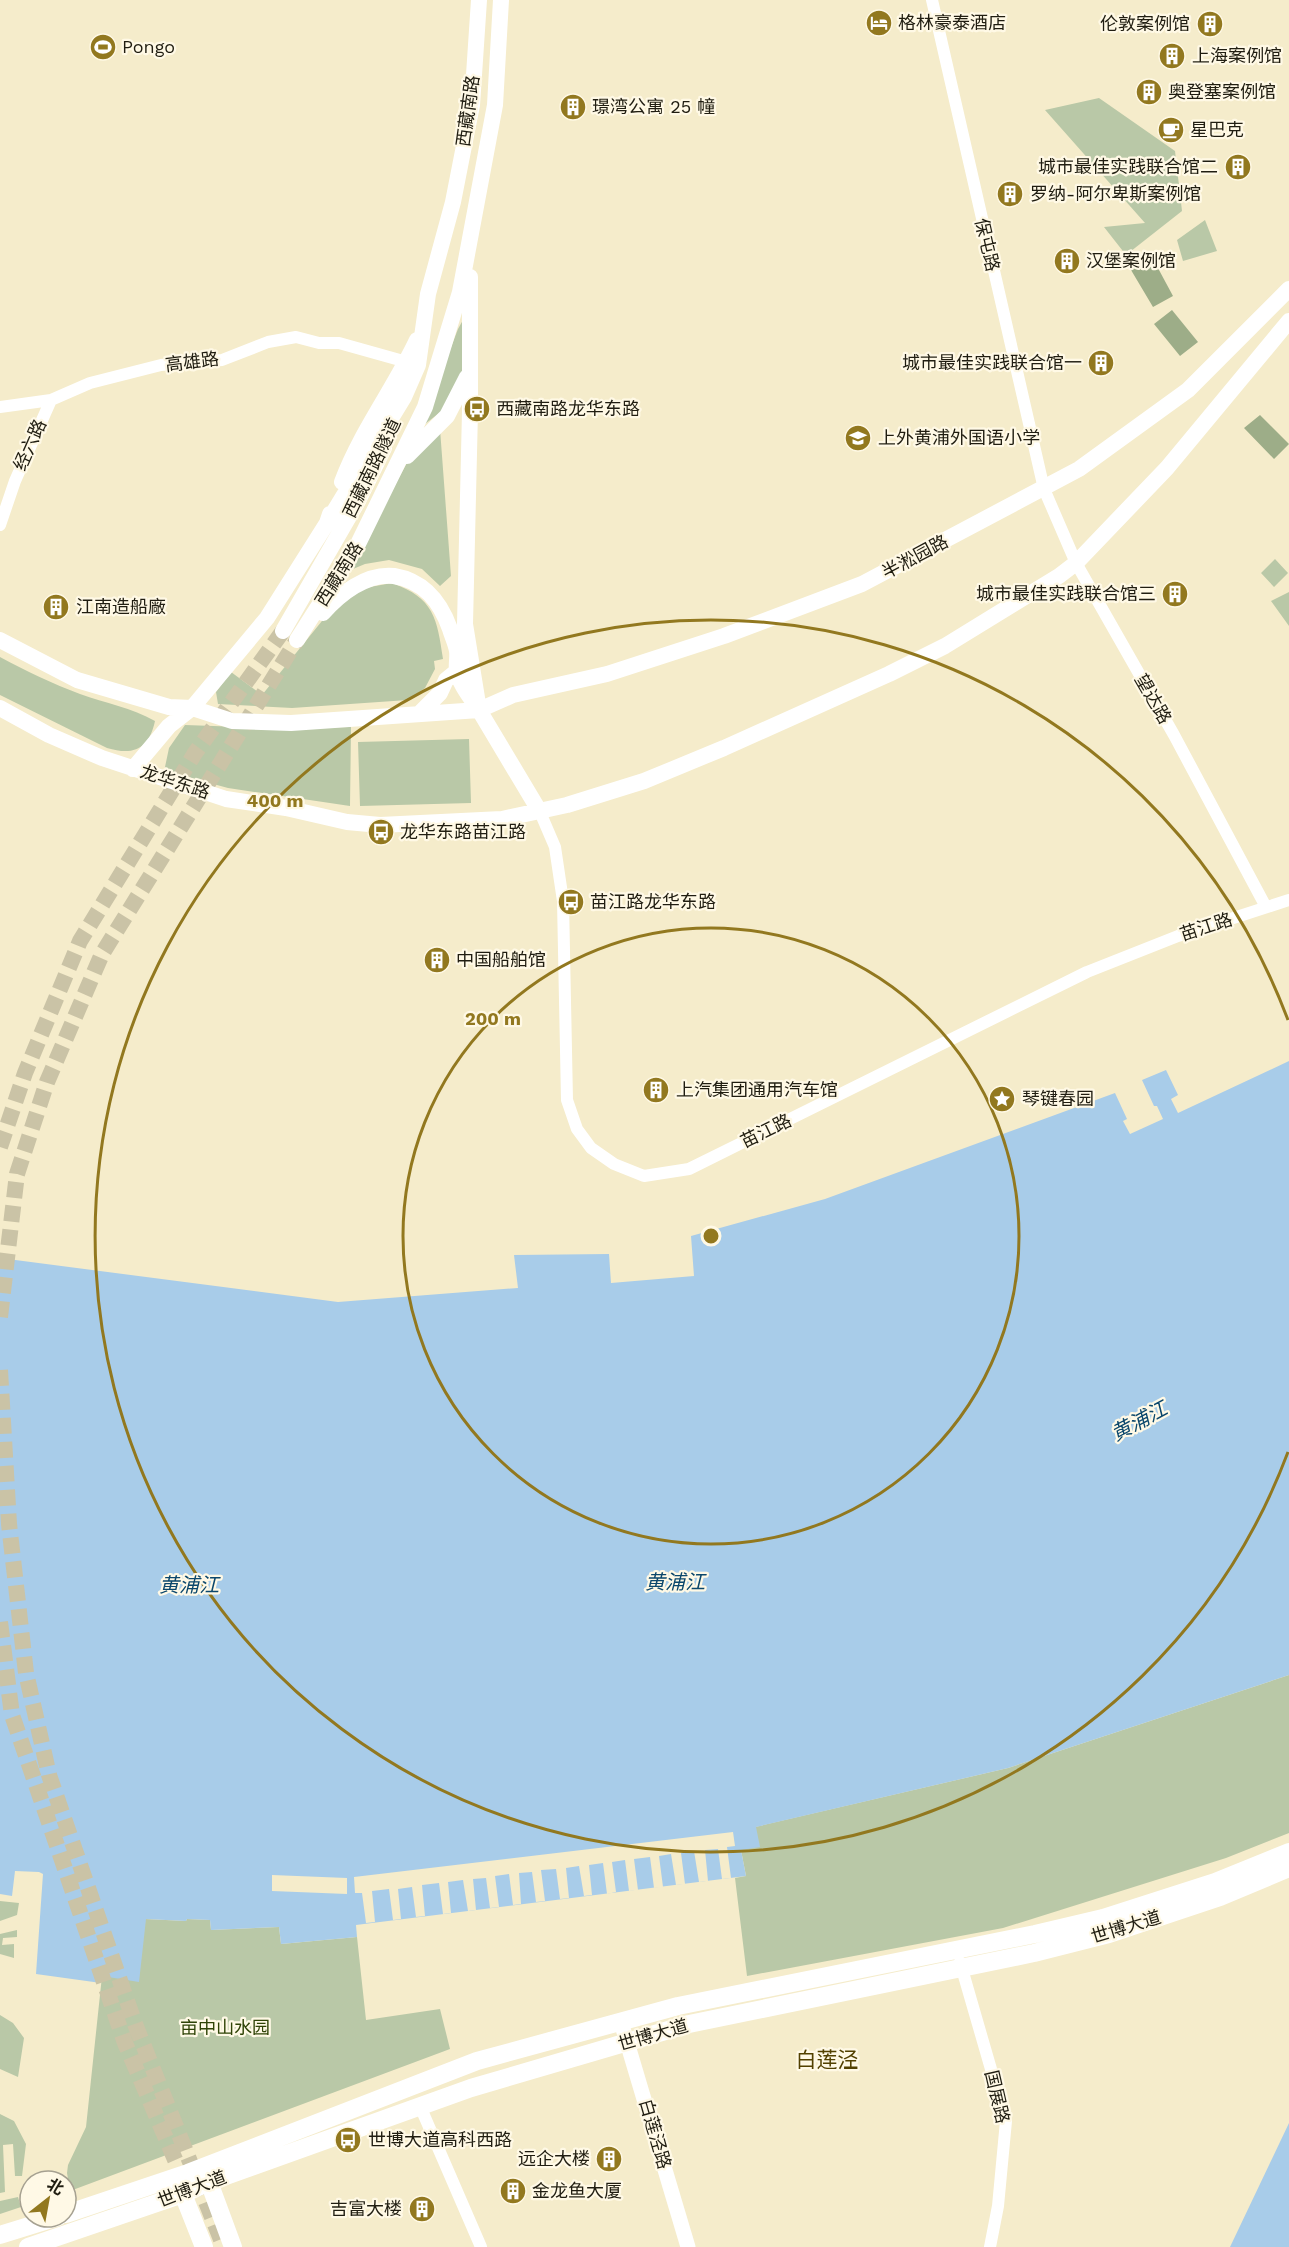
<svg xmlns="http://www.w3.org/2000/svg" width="1289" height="2247" font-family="'Work Sans','Noto Sans SC',sans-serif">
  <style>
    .green { fill: #b9c8a7 }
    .forest { fill: #9dad88 }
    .water { fill: #a8cce9 }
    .pier { fill: #f5eccb }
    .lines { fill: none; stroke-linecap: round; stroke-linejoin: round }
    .secondary-tunnel { stroke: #cac3a6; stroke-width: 16; stroke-dasharray: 16 8; stroke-linecap: butt }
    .minor { stroke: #fff; stroke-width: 12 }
    .tertiary { stroke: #fff; stroke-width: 15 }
    .secondary { stroke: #fff; stroke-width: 16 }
    .primary { stroke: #fff; stroke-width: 18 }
    .ring { fill: none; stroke: #92781f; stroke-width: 3 }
    .labels { text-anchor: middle; stroke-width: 4.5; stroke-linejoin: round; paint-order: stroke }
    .poi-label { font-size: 18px; fill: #201d11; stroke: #fff9e6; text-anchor: start }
    .street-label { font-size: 18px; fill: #201d11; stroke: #fff9e6 }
    .park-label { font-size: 18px; fill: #2f4306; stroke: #fff9e6 }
    .water-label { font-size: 20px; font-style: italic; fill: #0b476c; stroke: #fff9e6 }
    .quarter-label { font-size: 21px; fill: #534100; stroke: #fff9e6 }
    .centre { fill: #92781f; stroke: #fff9e6; stroke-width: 3 }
    .ring-label { font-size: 18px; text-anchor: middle; font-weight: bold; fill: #92781f; stroke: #fff9e6; stroke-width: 4.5; stroke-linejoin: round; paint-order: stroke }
  </style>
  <rect width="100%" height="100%" fill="#f5eccb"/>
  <path class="green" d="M1099,98l76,53 7,60 -56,44 -22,-28 41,-4 -100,-113z
    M1205,220l12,31 -34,10 -6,-21z
    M463,320l1,54 -17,33 -22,17v-9l33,-86z
    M440,429l11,147 -11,10 -18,-17 -33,-9 -24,4 -12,5 3,-11 53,-99z
    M1275,559l13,14 -14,14 -13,-14z
    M392,583c42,15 45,35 51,76l-9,2 1,8 -10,19 -17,12 -116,8 -74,-4 -2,-12 15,-20 31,23 64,-79 27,-26z
    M1289,592v34l-18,-25z
    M0,657c26,14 53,27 80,37 25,9 52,14 75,27 -6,28 -21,35 -48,27l-107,-53z
    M185,725l84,3 82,-1 -1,79 -122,-18 -55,-15 -8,-6 4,-19z
    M469,739l2,64 -111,3 -2,-64z
    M1289,1675v158l-63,25 -223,70 -256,48 -12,-98 11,-2 -5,-26 14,-23 253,-59z
    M0,1901l19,2 -2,12 -17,6z
    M145,1919l41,2 1,-2 23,1 1,10 68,-3 2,17 76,-7 9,83 74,-11 10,40 -380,142 -3,-18 1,-8 18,-38 16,-151z
    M17,1930v7l-14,1 -1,7 12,-1v14l-14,-4v-20z
    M0,2015l13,8 11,15 -6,39 -18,-8z
    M0,2114l14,7 12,23 -4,32h-7l-2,-32 -10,1 2,47 -5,1z
    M18,2197l3,10 -21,7v-13z"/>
  <path class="forest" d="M1152,257l21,39 -20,11 -22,-37z
    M1172,310l26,32 -18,14 -26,-32z
    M1260,415l29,29 -15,15 -30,-31z"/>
  <path class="water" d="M1289,1061v614l-281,93 -252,59 4,20 -19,3 5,26 -390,49 1,12 -76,7 -2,-17 -68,3 -1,-10 -23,-1 -1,2 -40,-2 -7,63 -37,-6 -1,7 -65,-9 7,-100 -4,-2 -24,-1 -3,25 -12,-2v-636l338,44 180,-14 -4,-33 95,-1 2,29 83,-7 -3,-40 134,-37 290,-106 12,26 -4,2 7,13 33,-15 -6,-13h-3l-12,-26 24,-10 12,25 -7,4 7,14z
    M1289,2123v124h-59z"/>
  <path class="pier" d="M733,1832l2,14 -8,1 4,31 -9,1 -4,-30 -13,1 3,31 -9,1 -5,-31 -13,2 4,31 -9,1 -5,-31 -12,2 4,31 -9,1 -4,-31 -16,2 4,31 -9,1 -4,-31 -13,2 4,30 -9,2 -4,-31 -14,2 3,30 -8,1 -5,-30 -13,2 3,30 -9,1 -4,-30 -15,1 4,31 -9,1 -4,-30 -13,1 2,31 -8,1 -4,-31 -14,2 4,31 -9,1 -4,-30 -13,1 3,31 -8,1 -5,-31 -15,2 3,31 -8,1 -4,-31 -17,2 3,31 -9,1 -4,-30 -14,2 3,30 -8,1 -4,-31 -17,2 3,31 -9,1 -4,-30h-7l-1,-16z
    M272,1875l75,3v16l-75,-3z"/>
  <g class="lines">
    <path class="secondary-tunnel" d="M0,1147l25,-74 55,-132 115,-188 88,-122
      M0,1317l17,-143 30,-92 55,-128 195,-314
      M0,1370l9,154 17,149 23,102 86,249 89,223
      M0,1622l12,93 113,328 61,142"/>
    <path class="minor" d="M932,0l112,489 32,74 98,172 92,172
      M0,407l51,-7 39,-17 71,-18 61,-5 46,-18 28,-5 23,6h20l75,21
      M0,525l15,-44 36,-81
      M540,812l15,35 8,54 4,199 10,29 14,19 23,16 30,12 45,-7 398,-197 91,-36 111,-36
      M960,1962l46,159 -8,85 -8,41
      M420,2106l61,141"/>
    <path class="tertiary" d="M621,2022l67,225"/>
    <path class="secondary" d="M470,277v134l-5,213 14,86
      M407,456l40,-40 20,-39
      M342,482c19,-51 52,-93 75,-142
      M327,523l77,-126 14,-32 10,-71 25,-92 19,-97 7,-105
      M323,613c17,-19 43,-40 71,-37 30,5 46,25 56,53 2,7 6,15 7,22 1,6 -1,13 0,19 2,14 14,28 22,40l61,102
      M283,631l75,-130 26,-53
      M0,640l77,40 92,27 23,1 40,13 59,2 188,-13 34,-15 94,-21 117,-38 138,-52 217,-115 109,-79 101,-101
      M297,640l61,-96 67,-137 10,-33 25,-82 35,-187 6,-105
      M0,708l49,27 53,23 124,41 60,9 61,14 33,3 122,-6 65,-14 77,-24 80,-33 165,-74 56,-28 114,-70 17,-13 91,-95 122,-147
      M419,714l21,-21 6,-13 11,-9
      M133,769l36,-43 23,-18 75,-90 60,-95 3,-9"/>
    <path class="primary" d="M198,2177l11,5 24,65
      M185,2184l-2,10 21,53
      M66,2214l122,-41 289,-112 201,-55 357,-72 68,-16 112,-36 74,-30
      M0,2235l58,-18
      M28,2247l155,-53 26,-12 262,-94 218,-64 345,-71 75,-19 111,-37 69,-29"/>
  </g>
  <g class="ring">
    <circle cx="711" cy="1236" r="308"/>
    <path d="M1288 1452A616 616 0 1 1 1288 1020"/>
  </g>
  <defs>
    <symbol id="hotel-disc" viewBox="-11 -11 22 22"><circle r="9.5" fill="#92781f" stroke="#fff9e6"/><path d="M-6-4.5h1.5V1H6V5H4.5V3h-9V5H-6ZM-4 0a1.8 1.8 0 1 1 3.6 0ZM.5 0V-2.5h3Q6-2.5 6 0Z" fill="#fff"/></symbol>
    <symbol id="building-disc" viewBox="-11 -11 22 22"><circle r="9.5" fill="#92781f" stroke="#fff9e6"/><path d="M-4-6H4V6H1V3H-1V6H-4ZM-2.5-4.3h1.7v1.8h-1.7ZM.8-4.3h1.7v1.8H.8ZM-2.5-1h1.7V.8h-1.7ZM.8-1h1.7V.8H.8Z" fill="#fff"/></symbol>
    <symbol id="stadium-disc" viewBox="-11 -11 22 22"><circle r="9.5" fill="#92781f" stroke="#fff9e6"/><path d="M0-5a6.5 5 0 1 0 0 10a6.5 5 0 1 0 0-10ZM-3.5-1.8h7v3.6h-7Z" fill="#fff"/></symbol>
    <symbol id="cafe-disc" viewBox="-11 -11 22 22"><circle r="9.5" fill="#92781f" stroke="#fff9e6"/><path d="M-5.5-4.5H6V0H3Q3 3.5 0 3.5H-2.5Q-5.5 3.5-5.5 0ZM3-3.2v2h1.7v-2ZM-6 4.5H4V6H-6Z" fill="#fff"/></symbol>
    <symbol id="bus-disc" viewBox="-11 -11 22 22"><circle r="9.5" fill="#92781f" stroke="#fff9e6"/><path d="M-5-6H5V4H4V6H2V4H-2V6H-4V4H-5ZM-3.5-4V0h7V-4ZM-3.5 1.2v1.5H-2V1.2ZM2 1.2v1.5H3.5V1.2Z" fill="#fff"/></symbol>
    <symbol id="school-disc" viewBox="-11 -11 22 22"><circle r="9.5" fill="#92781f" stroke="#fff9e6"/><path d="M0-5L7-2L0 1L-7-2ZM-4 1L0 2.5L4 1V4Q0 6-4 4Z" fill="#fff"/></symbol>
    <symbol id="sight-disc" viewBox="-11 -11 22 22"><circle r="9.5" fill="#92781f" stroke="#fff9e6"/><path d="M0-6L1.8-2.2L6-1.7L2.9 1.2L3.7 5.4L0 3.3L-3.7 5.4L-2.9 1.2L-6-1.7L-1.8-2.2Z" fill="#fff"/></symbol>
  </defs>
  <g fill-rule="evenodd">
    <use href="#hotel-disc" x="864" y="8" width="30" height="30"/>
    <use href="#building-disc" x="1195" y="9" width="30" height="30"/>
    <use href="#stadium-disc" x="88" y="32" width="30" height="30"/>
    <use href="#building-disc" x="1157" y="41" width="30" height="30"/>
    <use href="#building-disc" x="1134" y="77" width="30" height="30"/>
    <use href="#building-disc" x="558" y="92" width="30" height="30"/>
    <use href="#cafe-disc" x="1156" y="115" width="30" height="30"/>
    <use href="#building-disc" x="1223" y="152" width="30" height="30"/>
    <use href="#building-disc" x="995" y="179" width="30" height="30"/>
    <use href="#building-disc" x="1052" y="246" width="30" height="30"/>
    <use href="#building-disc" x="1086" y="348" width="30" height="30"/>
    <use href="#bus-disc" x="462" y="394" width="30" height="30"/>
    <use href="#school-disc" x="843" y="423" width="30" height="30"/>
    <use href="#building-disc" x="1160" y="579" width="30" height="30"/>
    <use href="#building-disc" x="41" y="592" width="30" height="30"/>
    <use href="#bus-disc" x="366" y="817" width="30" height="30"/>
    <use href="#bus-disc" x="556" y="887" width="30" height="30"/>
    <use href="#building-disc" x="422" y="945" width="30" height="30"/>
    <use href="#building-disc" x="641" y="1075" width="30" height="30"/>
    <use href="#sight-disc" x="987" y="1084" width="30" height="30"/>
    <use href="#bus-disc" x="333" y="2125" width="30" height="30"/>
    <use href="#building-disc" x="594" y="2144" width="30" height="30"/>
    <use href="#building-disc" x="498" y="2176" width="30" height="30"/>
    <use href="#building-disc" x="407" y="2194" width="30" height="30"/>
  </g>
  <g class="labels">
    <g class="poi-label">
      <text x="898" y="29">格林豪泰酒店</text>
      <text x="1190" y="30" text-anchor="end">伦敦案例馆</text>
      <text x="122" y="53">Pongo</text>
      <text x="1192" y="62">上海案例馆</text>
      <text x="1168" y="98">奥登塞案例馆</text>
      <text x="592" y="113">璟湾公寓 25 幢</text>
      <text x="1190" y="136">星巴克</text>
      <text x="1218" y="173" text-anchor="end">城市最佳实践联合馆二</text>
      <text x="1030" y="200">罗纳-阿尔卑斯案例馆</text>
      <text x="1086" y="267">汉堡案例馆</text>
      <text x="1082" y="369" text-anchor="end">城市最佳实践联合馆一</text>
      <text x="496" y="415">西藏南路龙华东路</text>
      <text x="878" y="444">上外黄浦外国语小学</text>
      <text x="1156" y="600" text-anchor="end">城市最佳实践联合馆三</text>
      <text x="76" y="613">江南造船廠</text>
      <text x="400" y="838">龙华东路苗江路</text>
      <text x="590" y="908">苗江路龙华东路</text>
      <text x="456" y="966">中国船舶馆</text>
      <text x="676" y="1096">上汽集团通用汽车馆</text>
      <text x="1022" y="1105">琴键春园</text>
      <text x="368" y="2146">世博大道高科西路</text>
      <text x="590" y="2165" text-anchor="end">远企大楼</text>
      <text x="532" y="2197">金龙鱼大厦</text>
      <text x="402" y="2215" text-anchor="end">吉富大楼</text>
    </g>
    <g class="street-label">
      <text transform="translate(468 111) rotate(-82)" y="6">西藏南路</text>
      <text transform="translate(987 245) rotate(77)" y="6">保屯路</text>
      <text transform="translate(192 362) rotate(-7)" y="6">高雄路</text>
      <text transform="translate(30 445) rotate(-66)" y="6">经六路</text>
      <text transform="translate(372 468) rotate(-64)" y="6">西藏南路隧道</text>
      <text transform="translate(915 557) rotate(-28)" y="6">半淞园路</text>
      <text transform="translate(339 574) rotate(-58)" y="6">西藏南路</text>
      <text transform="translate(1153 699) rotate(60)" y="6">望达路</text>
      <text transform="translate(175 782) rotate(18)" y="6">龙华东路</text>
      <text transform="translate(1206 927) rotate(-18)" y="6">苗江路</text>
      <text transform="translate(766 1131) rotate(-26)" y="6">苗江路</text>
      <text transform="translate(1126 1927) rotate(-17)" y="6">世博大道</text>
      <text transform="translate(653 2035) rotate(-16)" y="6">世博大道</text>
      <text transform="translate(997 2097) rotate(77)" y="6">国展路</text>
      <text transform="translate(655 2134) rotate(74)" y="6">白莲泾路</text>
      <text transform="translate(192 2189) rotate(-21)" y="6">世博大道</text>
    </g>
    <g class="park-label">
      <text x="225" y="2034">亩中山水园</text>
    </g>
    <g class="water-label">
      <text transform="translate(1139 1421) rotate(-28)" y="7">黄浦江</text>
      <text x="675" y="1589">黄浦江</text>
      <text x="189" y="1592">黄浦江</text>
    </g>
    <g class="quarter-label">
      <text x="827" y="2067">白莲泾</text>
    </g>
  </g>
  <circle cx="711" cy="1236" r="9" class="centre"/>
  <g class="ring-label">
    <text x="275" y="807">400 m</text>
    <text x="493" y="1025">200 m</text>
  </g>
  <g transform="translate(48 2199) rotate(31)"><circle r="28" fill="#fff9e6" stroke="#a6a191" stroke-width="1.5"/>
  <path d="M0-4.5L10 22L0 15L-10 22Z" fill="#92781f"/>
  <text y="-9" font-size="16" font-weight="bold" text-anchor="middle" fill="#201d11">北</text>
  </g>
</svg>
